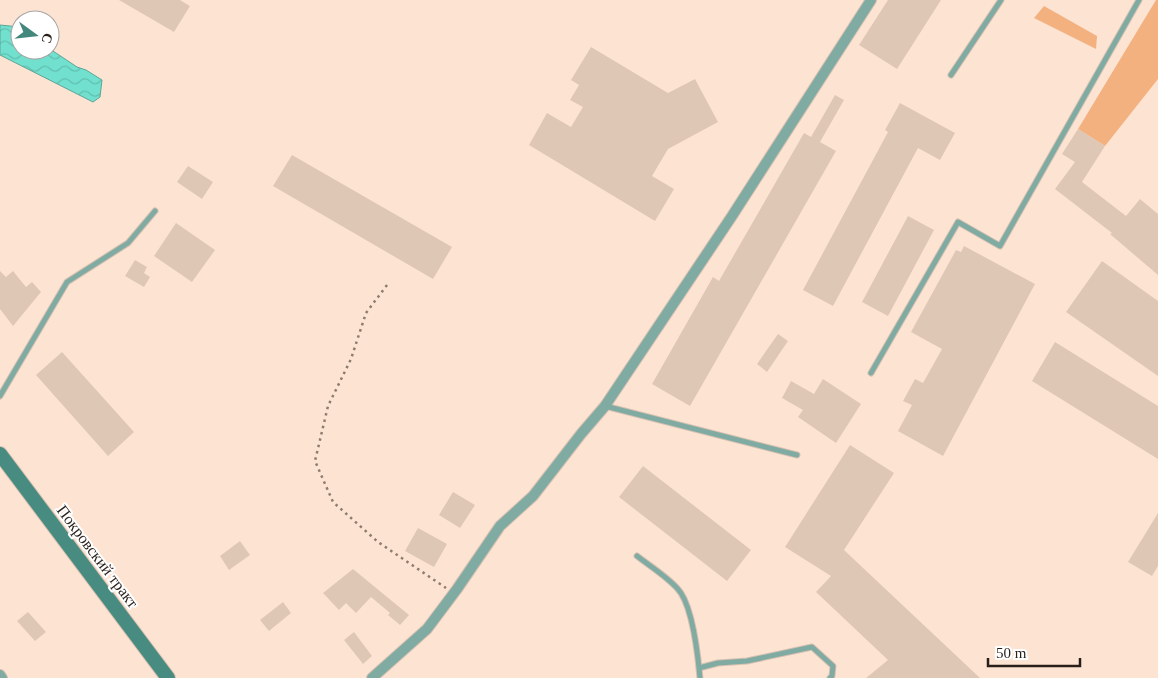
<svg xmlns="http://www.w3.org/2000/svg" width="1158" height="678" font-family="Georgia,serif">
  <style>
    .green { fill: #f3b180 }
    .water { fill: url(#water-waves); stroke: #5ba698 }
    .building { fill: #dfc7b6 }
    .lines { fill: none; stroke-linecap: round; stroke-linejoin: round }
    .lane-casing { stroke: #d7c1b1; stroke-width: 7 }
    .street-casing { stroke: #d7c1b1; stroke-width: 12 }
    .secondary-casing { stroke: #d7c1b1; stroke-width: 16 }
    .path { stroke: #8d7c70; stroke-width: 2.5; stroke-dasharray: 2.5 4; stroke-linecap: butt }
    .lane { stroke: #80aba3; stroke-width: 5 }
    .street { stroke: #80aba3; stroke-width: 10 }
    .secondary { stroke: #488c81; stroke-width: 14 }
    .labels { text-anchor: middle; stroke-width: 4; stroke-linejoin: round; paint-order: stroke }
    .street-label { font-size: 16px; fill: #281f19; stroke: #fff }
  </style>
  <defs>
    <pattern id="water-waves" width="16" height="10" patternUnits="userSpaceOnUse" patternTransform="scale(1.25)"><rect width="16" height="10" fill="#71e0ce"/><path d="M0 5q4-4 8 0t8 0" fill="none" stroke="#62c0b0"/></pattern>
  </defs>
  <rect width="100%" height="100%" fill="#fde4d2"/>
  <path class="green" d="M1156,0h2v79l-53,67 -27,-17z
    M1044,6l53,30 -1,13 -62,-31z"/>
  <path class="water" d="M0,25l20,2v23l30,-1 27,18 9,3 16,10 -2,17 -7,5 -93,-47z"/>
  <path class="building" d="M119,0h61l10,6 -16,26z
    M888,0h53l-44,69 -38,-24z
    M591,47l77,46 27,-14 23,43 -50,27 -16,27 22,13 -19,32 -126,-76 18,-32 24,14 12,-20 -13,-7 9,-15 -8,-5z
    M835,95l9,5 -24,42 16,9 -146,255 -38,-22 61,-107 6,4 85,-148 7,4z
    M900,103l55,30 -15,27 -22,-12 -85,158 -30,-16 85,-158 -3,-2z
    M1078,129l27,17 -23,36 44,34 14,-17 18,15v61l-48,-41 2,-1 -57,-44 20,-27 -13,-8z
    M292,155l160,92 -19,32 -160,-93z
    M188,166l25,16 -11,17 -25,-17z
    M908,216l26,14 -46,86 -26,-14z
    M176,223l39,27 -23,32 -38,-26z
    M964,246l71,38 -92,172 -45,-25 14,-26 -9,-4 12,-22 8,4 19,-34 -31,-17 45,-82 5,2z
    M135,260l12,7 -3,6 6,4 -6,10 -19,-11z
    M1102,261l56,40v75l-92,-64z
    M0,271l6,6 7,-6 13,16 6,-5 9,10 -28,34 -13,-17z
    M778,334l10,7 -21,31 -10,-8z
    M1055,342l103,64v53l-126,-78z
    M62,352l72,80 -26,24 -72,-81z
    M823,379l38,25 -25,39 -38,-26 5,-7 -21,-12 9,-17 23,13z
    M850,445l44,28 -50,77 136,128h-114l22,-18 -72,-68 15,-16 -46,-29z
    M643,466l108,84 -24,31 -108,-84z
    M453,492l22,13 -15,23 -21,-13z
    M1158,513v53l-6,10 -24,-14z
    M418,528l29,16 -13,23 -29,-16z
    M240,541l10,14 -21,15 -9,-14z
    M353,569l56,46 -9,10 -12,-10 2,-2 -19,-16 -15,16 -10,-10 -7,7 -16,-17z
    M283,602l8,11 -22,18 -9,-11z
    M28,612l18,20 -11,9 -18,-20z
    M354,632l18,24 -9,8 -19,-24z"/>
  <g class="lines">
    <defs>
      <path id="lane" d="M951,75l50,-75
        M871,373l87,-151 42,24 139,-246
        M0,396l67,-114 61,-39 27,-32
        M605,406l192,49
        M637,556c13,10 29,20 40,32 16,16 21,68 23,90
        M699,668l19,-5 29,-2 65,-14 21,19 -1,10 -2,2"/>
      <path id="street" d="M0,675l2,3
        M372,678l55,-49 30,-40 43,-63 33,-30 48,-62 24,-28 127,-190 139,-216"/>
      <path id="secondary" d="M0,454l168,224"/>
    </defs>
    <use href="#lane" class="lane-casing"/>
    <use href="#street" class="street-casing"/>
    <use href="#secondary" class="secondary-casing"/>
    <path class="path" d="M387,285l-21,28 -15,46 -23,47 -13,55 18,41 45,40 68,46"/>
    <use href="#lane" class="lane"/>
    <use href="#street" class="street"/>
    <use href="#secondary" class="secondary"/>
  </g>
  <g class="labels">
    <g class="street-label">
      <text transform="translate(98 556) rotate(53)" y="6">Покровский тракт</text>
    </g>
  </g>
  <g transform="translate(35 35) rotate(105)"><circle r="24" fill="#ffffff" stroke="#a9a5a3"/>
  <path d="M0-4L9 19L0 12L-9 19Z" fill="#43887d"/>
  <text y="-8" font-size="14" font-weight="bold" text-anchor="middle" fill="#281f19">С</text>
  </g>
  <path d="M988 658v8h92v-8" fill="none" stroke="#281f19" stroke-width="2.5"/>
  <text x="996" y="658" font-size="15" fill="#281f19" stroke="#ffffff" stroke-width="4" paint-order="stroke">50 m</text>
</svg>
